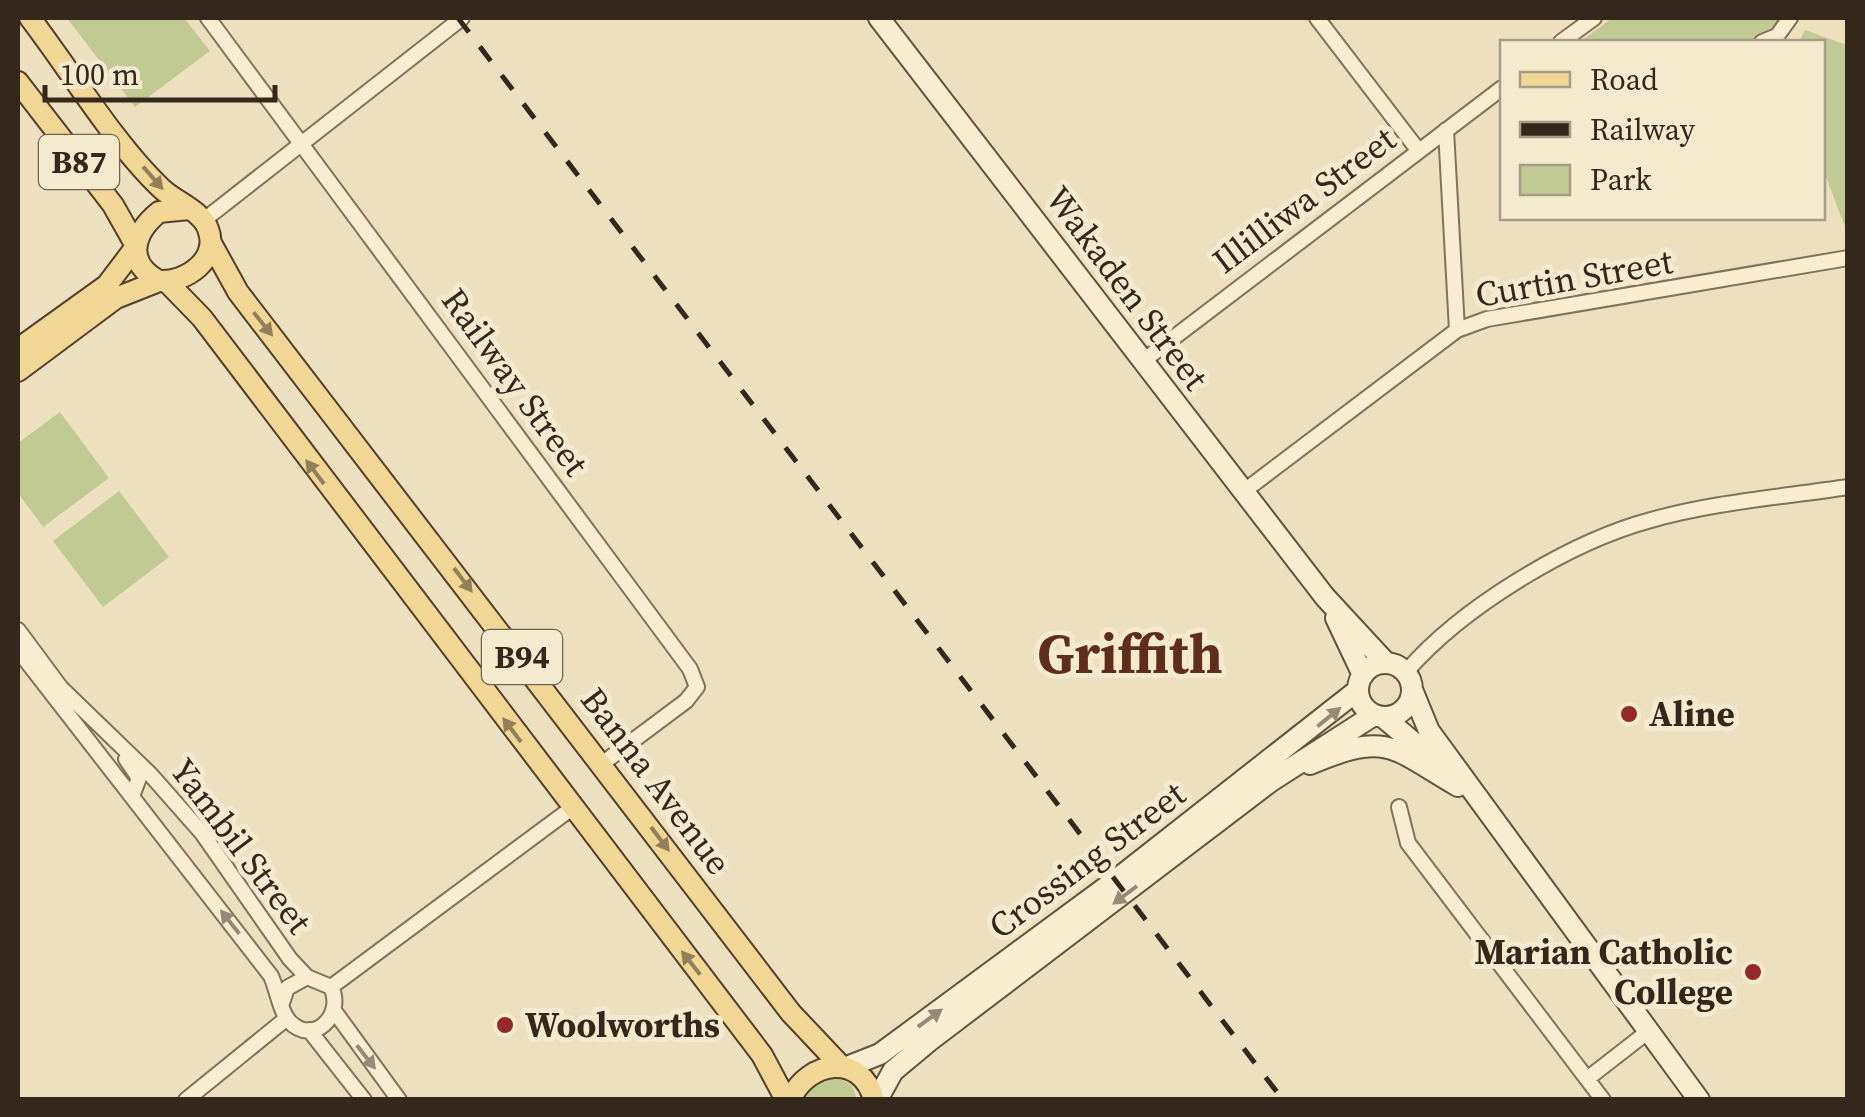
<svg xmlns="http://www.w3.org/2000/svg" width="1865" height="1117" font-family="'Source Serif 4',serif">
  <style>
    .green { fill: #c2ca93 }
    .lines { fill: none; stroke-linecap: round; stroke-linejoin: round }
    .street-casing { stroke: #857157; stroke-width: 18 }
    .secondary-casing { stroke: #66523b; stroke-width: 24 }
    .primary-casing { stroke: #523f2c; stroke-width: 24 }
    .street { stroke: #f8edd1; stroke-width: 14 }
    .secondary { stroke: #f8edd1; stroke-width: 20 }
    .primary { stroke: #f1d696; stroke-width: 20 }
    .rail { stroke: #34281c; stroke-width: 5; stroke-dasharray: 18 18; stroke-linecap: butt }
    .oneway { fill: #927f59 }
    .oneway2 { fill: #968a76 }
    .poi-dot { fill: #932a28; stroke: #f4eace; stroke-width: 4 }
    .labels { text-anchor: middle; stroke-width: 10; stroke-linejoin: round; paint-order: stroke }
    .shield { fill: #f4eace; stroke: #6e6251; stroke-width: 2.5 }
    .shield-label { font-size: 32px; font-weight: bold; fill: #34281c }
    .street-label { font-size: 35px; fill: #34281c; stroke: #f4eace }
    .poi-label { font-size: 35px; font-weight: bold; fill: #34281c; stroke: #f4eace; text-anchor: start }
    .town-label { font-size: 55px; font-weight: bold; fill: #602c1c; stroke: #f4eace }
  </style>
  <rect width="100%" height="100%" fill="#ede0be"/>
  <path class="green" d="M67,18h117l26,33 -75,56z
    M1612,18h173l-24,24h-181z
    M1805,30l42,15v187l-24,-63 -1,-127h-23z
    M60,412l49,66 -66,49 -25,-34v-50z
    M119,491l50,66 -66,50 -50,-66z
    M837,1077l15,8 5,14 -55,1 17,-20z"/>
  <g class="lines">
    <defs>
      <path id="street" d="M208,18l482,651 7,18 -11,14 -83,62
        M1317,18l101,132
        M1561,42l33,-24
        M1762,42l15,-6 13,-18
        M1446,130l11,200
        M204,220l258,-202
        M1143,361l359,-273
        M1243,492l214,-162 30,-11 361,-61
        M18,630l43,58 89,86 52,59 88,126 17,18
        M18,650l253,326c6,13 9,35 18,45 24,26 56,-6 42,-34l-24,-10 -20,11 -5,15
        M1406,672c55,-64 163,-130 245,-152 63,-18 132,-23 197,-33
        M126,759l13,19 -7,18
        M1399,807l9,36 195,257
        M331,987l241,-179
        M335,1012l64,88
        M309,1030l55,70
        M1587,1079l63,-49
        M186,1100l101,-82"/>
      <path id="secondary" d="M879,18l446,579 61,66
        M1336,618l27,57
        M1358 690a27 27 0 1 1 54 0a27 27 0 1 1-54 0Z
        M1413,692l16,39 270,369
        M1383,717l54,45
        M1310,764c78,-33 81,-17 148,22
        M847,1067l33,-13 236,-174 242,-190
        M877,1100l16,-29 36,-30 342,-260 103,-66"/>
      <path id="primary" d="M30,18c40,52 85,127 132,171 14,13 40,22 46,40 12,30 -22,54 -49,52 -34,-18 -26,-48 0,-69l30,-3
        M18,82l95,123 22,39
        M211,243l27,49 553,721 50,53
        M166,281l36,37 560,737 24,45
        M18,349l89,-64 28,-37
        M18,371l98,-73 43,-17
        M790,1100c18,-40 72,-48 84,0"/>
    </defs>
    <use href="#street" class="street-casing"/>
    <use href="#secondary" class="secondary-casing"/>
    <use href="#primary" class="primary-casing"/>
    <use href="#street" class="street"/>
    <use href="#secondary" class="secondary"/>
    <use href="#primary" class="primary"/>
    <path class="rail" d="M458,18l825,1082"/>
  </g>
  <defs><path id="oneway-solid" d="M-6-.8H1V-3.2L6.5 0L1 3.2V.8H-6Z" transform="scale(2.5)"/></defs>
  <g class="oneway">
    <use href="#oneway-solid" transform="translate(153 178) rotate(49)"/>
    <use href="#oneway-solid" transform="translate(263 324) rotate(51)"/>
    <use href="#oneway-solid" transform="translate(315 472) rotate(-127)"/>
    <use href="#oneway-solid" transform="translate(463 580) rotate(53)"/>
    <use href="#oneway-solid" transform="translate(512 730) rotate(-127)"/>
    <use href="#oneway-solid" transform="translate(660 839) rotate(53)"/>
    <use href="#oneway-solid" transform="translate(691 963) rotate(-128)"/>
  </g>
  <g class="oneway2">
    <use href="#oneway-solid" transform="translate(1329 717) rotate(-39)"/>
    <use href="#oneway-solid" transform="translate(1125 895) rotate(143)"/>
    <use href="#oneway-solid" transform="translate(230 922) rotate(-128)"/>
    <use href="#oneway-solid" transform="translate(930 1018) rotate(-36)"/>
    <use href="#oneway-solid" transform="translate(366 1057) rotate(52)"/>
  </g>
  <g class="poi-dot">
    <circle cx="1629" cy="714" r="10"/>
    <circle cx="1753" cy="972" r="10"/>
    <circle cx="505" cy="1025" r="10"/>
  </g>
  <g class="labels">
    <g class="shield">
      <rect x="39" y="135" width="80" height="54" rx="8"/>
      <rect x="482" y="630" width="80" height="54" rx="8"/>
    </g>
    <g class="shield-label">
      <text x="79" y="173">B87</text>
      <text x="522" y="668">B94</text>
    </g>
    <g class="street-label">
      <text transform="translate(1304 200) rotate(-37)" y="12">Illilliwa Street</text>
      <text transform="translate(1574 278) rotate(-10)" y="12">Curtin Street</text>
      <text transform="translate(1127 288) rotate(53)" y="12">Wakaden Street</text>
      <text transform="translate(515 382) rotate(54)" y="12">Railway Street</text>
      <text transform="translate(656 781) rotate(53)" y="12">Banna Avenue</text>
      <text transform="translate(241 846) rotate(53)" y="12">Yambil Street</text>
      <text transform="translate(1087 860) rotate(-37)" y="12">Crossing Street</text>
    </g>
    <g class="poi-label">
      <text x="1649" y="726">Aline</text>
      <text x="1733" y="964" text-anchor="end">Marian Catholic<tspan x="1733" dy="40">College</tspan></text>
      <text x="525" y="1037">Woolworths</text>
    </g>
    <g class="town-label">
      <text x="1130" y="673">Griffith</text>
    </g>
  </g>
  <rect width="1865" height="1117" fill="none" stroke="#34281c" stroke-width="40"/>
  <rect x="1500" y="40" width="325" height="180" fill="#f4eace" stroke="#a79c87" stroke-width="2.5"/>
  <rect x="1520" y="72" width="50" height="15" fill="#f1d696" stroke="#a79c87" stroke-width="2.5"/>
  <text x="1590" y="90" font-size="30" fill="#34281c">Road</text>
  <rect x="1520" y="122" width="50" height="15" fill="#34281c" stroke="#a79c87" stroke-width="2.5"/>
  <text x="1590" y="140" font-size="30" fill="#34281c">Railway</text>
  <rect x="1520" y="165" width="50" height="30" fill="#c2ca93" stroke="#a79c87" stroke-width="2.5"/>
  <text x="1590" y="190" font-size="30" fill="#34281c">Park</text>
  <path d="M45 85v15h230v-15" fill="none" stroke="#34281c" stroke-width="5"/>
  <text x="60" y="85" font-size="30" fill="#34281c" stroke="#f4eace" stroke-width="8" paint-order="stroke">100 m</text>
</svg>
